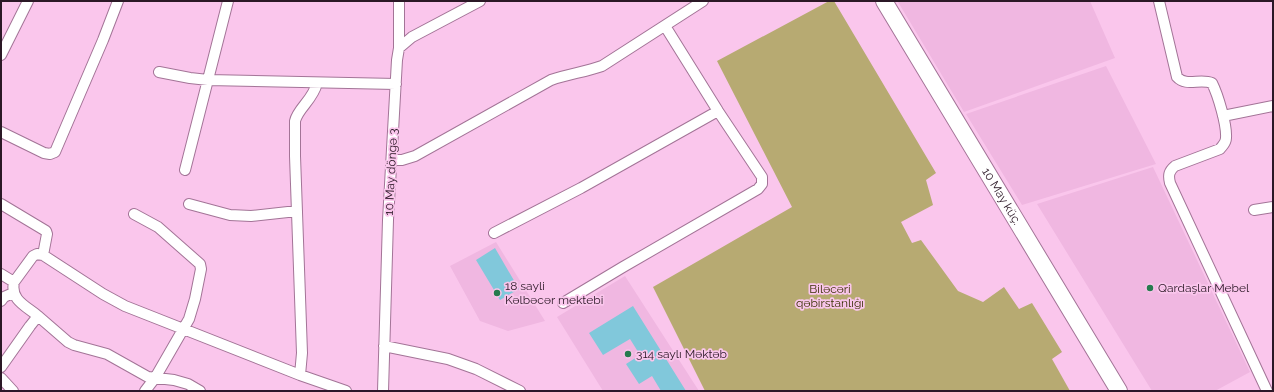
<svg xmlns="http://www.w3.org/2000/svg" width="1274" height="392" font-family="Raleway,sans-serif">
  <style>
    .built { fill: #f0b7e1 }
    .green { fill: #b7aa72 }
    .building { fill: #81c8db }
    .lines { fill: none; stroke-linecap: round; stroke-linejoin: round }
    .minor-casing { stroke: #a37497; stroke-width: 12 }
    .primary-casing { stroke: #a37497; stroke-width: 18 }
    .minor { stroke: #fff; stroke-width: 10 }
    .primary { stroke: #fff; stroke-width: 16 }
    .poi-dot { fill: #267b4e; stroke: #fac6ec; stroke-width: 1.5 }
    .labels { text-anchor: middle; stroke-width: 3.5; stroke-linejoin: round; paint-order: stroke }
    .street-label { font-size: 12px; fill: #2b1826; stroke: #fac6ec }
    .poi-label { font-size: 12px; fill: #2b1826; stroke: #fac6ec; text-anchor: start }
    .park-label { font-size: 12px; fill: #3b3105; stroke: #fac6ec }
  </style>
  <rect width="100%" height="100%" fill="#fac6ec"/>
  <path class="built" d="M900,1h190l25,57 -151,54 -66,-110z
    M1106,66l50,98 -134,41 -56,-91z
    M1153,167l97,205 -35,19h-63l-115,-187z
    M496,242l49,79 -37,10 -28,-10 -30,-55z
    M625,276l74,115h-96l-46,-74z"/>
  <path class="green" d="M829,1h5l102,172 -10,7 7,25 -32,17 11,21 9,-3 37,51 25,11 21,-15 15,22 13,-6 30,49 -10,7 18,32h-365l-52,-104 139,-80 -75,-146z"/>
  <path class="building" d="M495,248l24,41 -19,11 -24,-40z
    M633,306l53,85h-25l-9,-15 -13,8 -13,-20 14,-9 -10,-16 -27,16 -14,-22z"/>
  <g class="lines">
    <defs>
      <path id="minor" d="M1159,1l18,76c9,10 23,1 35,6 6,12 15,42 14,55 0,5 -3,7 -6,11l-45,17c-6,5 -7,9 -5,17l97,208
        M399,48v-47
        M1,55l27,-54
        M159,72l31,6 18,2 188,4
        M1223,116l50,-10
        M1,132l43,21 6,1 5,-2 48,-112 15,-39
        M392,160h10l13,-4 136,-76c17,-6 34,-8 51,-14l101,-65
        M185,170l43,-169
        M1,204l45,27 1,3 -4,21
        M189,204l41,11 21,1 46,-5
        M1254,210l19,-3
        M134,214l24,13 42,37 1,5 -6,30 -6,20 -34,59 -10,13
        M494,233l87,-45 137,-77
        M1,274l13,8 19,-26 4,-2 6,1 60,39 22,12 175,69 46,16
        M14,282c-4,18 12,24 24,34
        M1,301l3,-4 9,-4
        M563,303l60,-36 135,-78 4,-5v-7l-44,-66 -53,-85
        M384,346l64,13 28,10 44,22
        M1,367l29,-41 8,-10 30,26 6,3 33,9 41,23 26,3 14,4 12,7
        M300,375l2,-22 -7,-197v-35c3,-13 18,-21 22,-38
        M1,378l12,13
        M383,391l5,-171 9,-160 2,-12 13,-11 68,-36"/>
      <g id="primary">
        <path id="s1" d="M884,1l235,390"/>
      </g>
    </defs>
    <use href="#minor" class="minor-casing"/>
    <use href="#primary" class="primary-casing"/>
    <use href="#minor" class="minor"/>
    <use href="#primary" class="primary"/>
  </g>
  <g class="poi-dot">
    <circle cx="1150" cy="288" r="4"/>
    <circle cx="497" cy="293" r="4"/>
    <circle cx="628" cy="354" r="4"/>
  </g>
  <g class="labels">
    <g class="street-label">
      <text transform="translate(391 172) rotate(-87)" y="4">10 May döngə 3</text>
      <text dy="4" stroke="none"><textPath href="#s1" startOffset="228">10 May küç.</textPath></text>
    </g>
    <g class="poi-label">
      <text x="505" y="290">18 sayli<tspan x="505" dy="14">Kəlbəcər mektebi</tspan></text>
      <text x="1158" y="292">Qardaşlar Mebel</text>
      <text x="636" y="358">314 saylı Məktəb</text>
    </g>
    <g class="park-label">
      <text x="830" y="293">Biləcəri<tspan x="830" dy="14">qəbirstanlığı</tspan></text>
    </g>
  </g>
  <rect width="1274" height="392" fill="none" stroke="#2b1826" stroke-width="4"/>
</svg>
